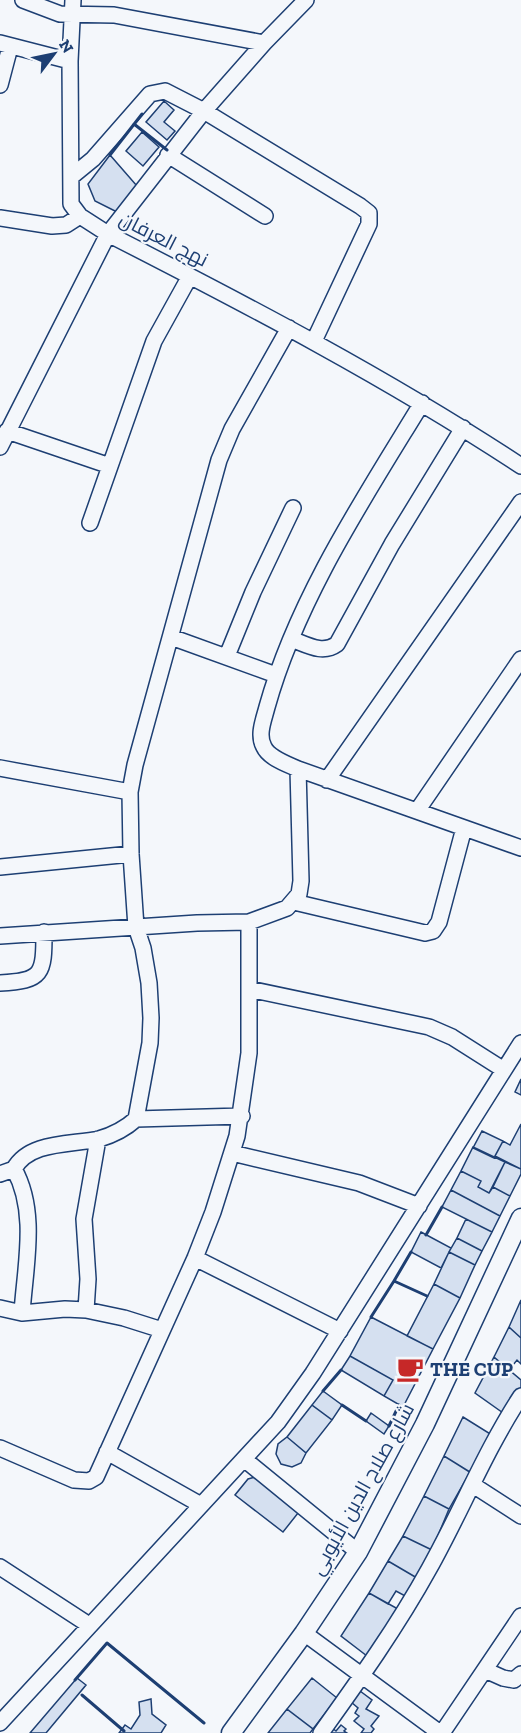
<svg xmlns="http://www.w3.org/2000/svg" width="521" height="1733" font-family="'Zilla Slab',Cairo,serif">
  <style>
    .building { fill: #d5e0f0; stroke: #1d3f73; stroke-width: 1.5 }
    .lines { fill: none; stroke-linecap: round; stroke-linejoin: round }
    .minor-casing { stroke: #1d3f73; stroke-width: 18 }
    .major-casing { stroke: #1d3f73; stroke-width: 21 }
    .minor { stroke: #f4f7fb; stroke-width: 15 }
    .major { stroke: #f4f7fb; stroke-width: 18 }
    .wall { stroke: #1d3f73; stroke-width: 3 }
    .labels { text-anchor: middle; stroke-width: 4.5; stroke-linejoin: round; paint-order: stroke }
    .street-label { font-size: 20px; fill: #1d3f73; stroke: #f4f7fb }
    .poi-label { font-size: 20px; font-weight: bold; fill: #1d3f73; stroke: #f4f7fb; text-anchor: start }
  </style>
  <rect width="100%" height="100%" fill="#f4f7fb"/>
  <path class="building" d="M164,101l10,9 -10,12 11,9 -8,9 -21,-18z
    M142,132l17,15 -16,19 -17,-15z
    M110,155l27,31 -20,26 -22,-11 -7,-17z
    M521,1079v16l-6,-3z
    M521,1124v45l-26,-13 8,-15 7,4z
    M482,1131l21,10 -9,17 -21,-10z
    M473,1147l32,15 -16,31 -11,-6 3,-6 -20,-10z
    M505,1162l16,7v5l-11,22 -17,-9z
    M461,1171l20,10 -3,6 11,6 4,-6 17,9 -10,20 -49,-26z
    M451,1190l49,26 -8,16 -50,-25z
    M466,1219l26,13 -10,19 -25,-13z
    M421,1232l30,16 -10,20 -30,-16z
    M457,1238l25,13 -7,14 -26,-13z
    M449,1252l26,13 -15,33 -26,-14z
    M434,1284l26,14 -27,51 -26,-13z
    M521,1300v38l-12,-11z
    M371,1317l62,32 -30,58 -19,-11 9,-16 -43,-24z
    M509,1327l12,11v26l-4,-4 -8,10 -15,-13z
    M350,1356l43,24 -9,16 -43,-26z
    M494,1357l27,23v11l-15,24 -31,-22z
    M323,1391l19,14 -10,15 -20,-15z
    M312,1405l20,15 -26,33 -19,-16z
    M371,1413l18,13 -5,8 -18,-13z
    M463,1417l29,18 -21,38 -27,-17z
    M287,1437l19,16 -5,10 -9,4 -11,-3 -5,-10 2,-10z
    M444,1456l26,16 -21,37 -25,-13z
    M255,1477l47,31 -19,24 -48,-37 13,-16z
    M424,1496l25,13 -17,41 -29,-14z
    M403,1536l29,14 -15,28 -29,-17z
    M388,1561l29,17 -10,19 -11,-6 -8,13 -19,-11z
    M369,1593l29,16 -31,47 -26,-20z
    M77,1678l9,7 -40,48h-16z
    M312,1678l25,20 -24,31 -26,-20z
    M360,1691l12,9 -6,9 13,7 -8,10 3,3 -3,4h-10l3,-4 -10,-8 5,-5 -4,-3 3,-5 -7,-6z
    M151,1699l1,15 14,11 -5,8h-42l6,-8 6,4 9,-14 -1,-13z
    M287,1709l26,20 -3,4h-42z
    M341,1725l5,4 -2,2 3,2h-20l4,-6 5,4z"/>
  <g class="lines">
    <defs>
      <path id="minor" d="M23,0l37,14 54,1 150,28
        M73,0l-3,61 1,143 9,12 28,18c141,72 281,145 413,232
        M0,43l70,18
        M0,85l10,-38
        M168,155l97,61
        M71,177l22,-18 57,-65 15,-3 39,20 156,95 9,7v11l-55,117
        M0,218l52,8 14,-1 14,-9
        M422,403c-58,95 -125,196 -155,304 -3,12 -10,28 -3,40 5,11 23,17 34,22l223,79
        M7,431l103,35
        M0,447l108,-213 96,-123 60,-68 42,-43
        M90,523l64,-182 36,-65
        M171,637l105,38
        M291,639c15,5 31,16 46,5l55,-100 71,-116
        M227,656l26,-64 40,-84
        M0,768l130,24
        M327,780l194,-278
        M417,811l104,-152
        M0,867l131,-13
        M294,902l131,31 8,-2 6,-9 25,-94
        M0,936l197,-13 52,-1 38,-14 12,-14 2,-13 -3,-112
        M0,983c43,-2 44,-9 44,-51
        M249,989l180,38 23,10 52,33
        M136,1119l14,-76 1,-25 -2,-35 -6,-35 -7,-21 -5,-73 -1,-62 5,-27 84,-305 13,-31 57,-101
        M232,1153l127,30 60,23
        M14,1169c24,43 11,97 8,144
        M0,1174l14,-5c15,-28 57,-24 85,-30 14,-4 26,-10 37,-20l106,-3
        M195,1258l145,73
        M0,1308l22,5 43,-4 21,1 38,8 38,12
        M86,1310l2,-31 -4,-60 14,-80
        M0,1448l74,32 15,1 7,-4 99,-219 18,-46 24,-76 12,-83v-131
        M107,1452l94,53
        M244,1459l114,93
        M473,1485l48,31
        M0,1567l89,58
        M304,1633l136,100
        M485,1670l18,8 11,2 7,-6
        M0,1723l278,-301 35,-49 208,-330
        M321,1733c38,-53 76,-106 108,-164 32,-57 56,-118 92,-173
        M442,1733l79,-117"/>
      <path id="major" d="M231,1733l73,-100 54,-81 67,-128 96,-206"/>
    </defs>
    <use href="#minor" class="minor-casing"/>
    <use href="#major" class="major-casing"/>
    <use href="#minor" class="minor"/>
    <use href="#major" class="major"/>
    <path class="wall" d="M134,124l33,26
      M110,155l32,-41
      M426,1235l16,-28
      M411,1252l-17,29 33,15
      M371,1317l23,-36
      M323,1391l18,-21
      M342,1405l24,16
      M389,1426l10,-21
      M75,1680l32,-37 97,80
      M82,1695l42,36"/>
  </g>
  <defs>
    <symbol id="cafe-bare" viewBox="-9 -9 18 18"><path d="M-5.5-4.5H6V0H3Q3 3.5 0 3.5H-2.5Q-5.5 3.5-5.5 0ZM3-3.2v2h1.7v-2ZM-6 4.5H4V6H-6Z" fill="#c62828" stroke="#f4f7fb" stroke-width="2.5" paint-order="stroke"/></symbol>
  </defs>
  <g fill-rule="evenodd">
    <use href="#cafe-bare" x="391" y="1350" width="38" height="38"/>
  </g>
  <g class="labels">
    <g class="street-label">
      <text transform="translate(164 239) rotate(27)" y="7">نهج العرفان</text>
      <text transform="translate(362 1489) rotate(-61)" y="7">شارع صلاح الدين الأيوبي</text>
    </g>
    <g class="poi-label">
      <text x="430" y="1376">THE CUP</text>
    </g>
  </g>
  <g transform="translate(54 54) rotate(58)" stroke="#f4f7fb" stroke-width="4.5" paint-order="stroke">
  <path d="M0-4.5L10 22L0 15L-10 22Z" fill="#1d3f73"/>
  <text y="-9" font-size="16" font-weight="bold" text-anchor="middle" fill="#1d3f73">N</text>
  </g>
</svg>
